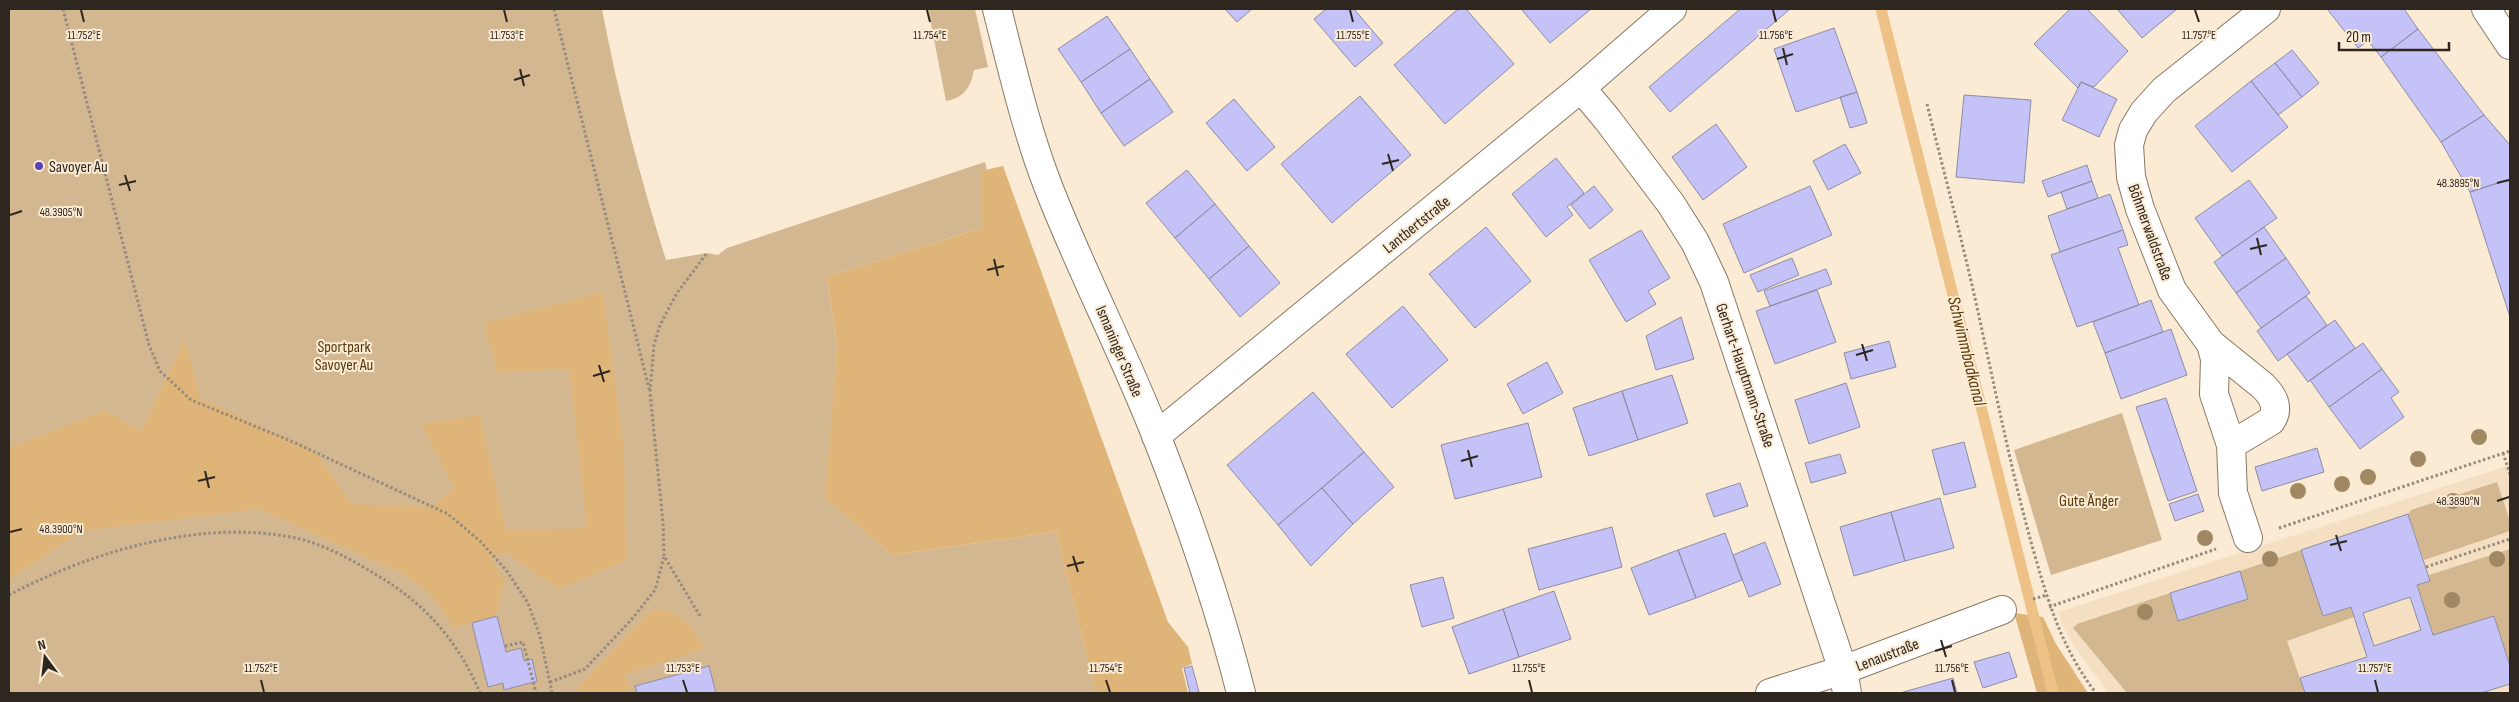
<svg xmlns="http://www.w3.org/2000/svg" width="2519" height="702" font-family="'Sofia Sans Condensed',sans-serif">
  <style>
    .built { fill: #f5dfc3 }
    .green { fill: #d3b791 }
    .forest { fill: #dfb478 }
    .lines { fill: none; stroke-linecap: round; stroke-linejoin: round }
    .stream { stroke: #eec286; stroke-width: 11 }
    .building { fill: #c4c2f6; stroke: #8e8da4; fill-rule: evenodd }
    .street-casing { stroke: #887966; stroke-width: 30 }
    .secondary-casing { stroke: #887966; stroke-width: 30 }
    .path { stroke: #968a7b; stroke-width: 3; stroke-dasharray: 2.5 2.5; stroke-linecap: butt }
    .street { stroke: #fff; stroke-width: 28 }
    .secondary { stroke: #fff; stroke-width: 28 }
    .tree { fill: #a08863 }
    .ticks { fill: none; stroke: #2e271f; stroke-width: 2 }
    .poi-dot { fill: #5b42bb; stroke: #fbead4; stroke-width: 2 }
    .labels { text-anchor: middle; stroke-width: 4; stroke-linejoin: round; paint-order: stroke }
    .poi-label { font-size: 16px; fill: #2e271f; stroke: #fbead4; text-anchor: start }
    .street-label { font-size: 16px; fill: #2e271f; stroke: #fbead4 }
    .park-label { font-size: 16px; fill: #553806; stroke: #fbead4 }
    .water-label { font-size: 18px; font-style: italic; fill: #563907; stroke: #fbead4 }
    .ticks-label { font-size: 12px; text-anchor: middle; fill: #2e271f; stroke: #fbead4; stroke-width: 4; stroke-linejoin: round; paint-order: stroke }
  </style>
  <rect width="100%" height="100%" fill="#fbead4"/>
  <path class="built" d="M2510,465v228h-402l-34,-47 -12,-21 -3,-13z"/>
  <path class="green" d="M9,9h593c16,85 38,168 64,251l41,-7 11,2 9,-7 258,-86 2,8 -6,1v57l-154,49 10,68 -11,153 66,57 164,-23 40,161h-1087z
    M928,9h47l13,58 -14,3c-3,17 -10,28 -28,31z
    M2122,413l40,127 -111,35 -37,-125z
    M2497,482l13,39v10l-86,29 -16,-46 3,-4z
    M2510,549v117l-16,-50 -61,19 -16,-50 13,-4 -1,-6z
    M2301,550l22,66 28,-9 3,10 -67,24 18,52h-178l-54,-65 4,-4 93,-31 8,28 70,-22 -8,-28z"/>
  <path class="forest" d="M1003,166l165,456 20,25 4,17 -10,4 6,25h-92l-40,-161 -164,23 -67,-57 12,-153 -10,-68 154,-49v-57z
    M603,292l21,158 3,110 -69,29 -53,-37 -15,5 14,23 -7,36 -43,12 -23,-34 -31,-22 -141,-63 -178,22 -72,49v-132l96,-38 36,21 44,-92 15,59 115,54 37,52 80,3 22,-19 -33,-64 59,-9 26,115 81,-2 -18,-159 -72,4 -13,-50z
    M658,609c27,6 34,16 46,40l-79,25 6,19h-54v-4l71,-76z
    M2014,613l29,4 13,27 32,49h-51z"/>
  <g class="lines">
    <path class="stream" d="M1881,9l172,684"/>
  </g>
  <path class="building" d="M1225,9h27l-15,13z
    M1326,9h28l29,34 -28,24 -41,-48z
    M1458,9h8l48,55 -69,60 -51,-59z
    M1521,9h70l-41,34z
    M1740,9h50l-120,103 -21,-25z
    M2070,9h17l41,42 -34,36 -13,-5 -3,6 -44,-44z
    M2117,9h60l-35,29z
    M2327,9h77l14,20 -37,28 -13,-16 -10,7z
    M1107,16l23,33 -49,33 -23,-33z
    M1834,28l23,64 -61,20 -22,-63z
    M2418,29l66,86 -43,27 -60,-85z
    M1130,49l20,30 -49,34 -20,-31z
    M2292,50l27,33 -17,14 -27,-34z
    M2275,63l27,34 -24,18 -27,-34z
    M1150,79l23,33 -49,34 -23,-33z
    M2251,81l37,46 -56,45 -37,-46z
    M2081,82l36,17 -18,38 -37,-17z
    M1857,92l10,31 -17,5 -10,-31z
    M1964,95l67,5 -7,83 -68,-6z
    M1360,96l51,59 -79,68 -51,-59z
    M1234,99l41,48 -28,24 -41,-48z
    M2484,115l26,30v34l-40,13 -29,-50z
    M1716,124l31,43 -44,33 -31,-43z
    M1845,144l16,29 -33,17 -15,-29z
    M1556,158l28,35 -17,14 6,8 -27,22 -34,-43z
    M2087,165l5,16 -44,16 -6,-16z
    M1187,170l28,34 -40,34 -29,-35z
    M2510,179v138l-40,-125z
    M2249,180l28,38 -55,38 -27,-38z
    M2092,181l6,17 -31,11 -6,-17z
    M1594,186l19,24 -23,19 -19,-24z
    M1810,186l22,49 -88,38 -21,-49z
    M2110,194l13,36 -63,22 -12,-36z
    M1215,204l34,42 -40,33 -34,-41z
    M1486,227l45,54 -56,47 -46,-54z
    M2264,227l22,31 -50,35 -22,-31z
    M1641,230l29,48 -22,13 8,13 -30,18 -37,-62z
    M2123,230l5,15 -10,3 21,57 -62,22 -26,-72z
    M1249,246l31,37 -40,34 -31,-38z
    M1792,258l7,17 -41,17 -8,-17z
    M2286,258l24,35 -49,35 -25,-35z
    M1826,269l6,15 -62,22 -6,-15z
    M1817,290l19,52 -61,22 -19,-53z
    M2306,296l21,29 -49,36 -21,-30z
    M2151,300l12,32 -58,21 -12,-31z
    M1403,306l45,54 -56,48 -46,-54z
    M1681,317l13,42 -38,11 -10,-34z
    M2335,320l20,28 -47,34 -21,-28z
    M2171,329l16,46 -66,24 -16,-46z
    M1889,341l7,26 -45,12 -7,-26z
    M2363,343l19,26 -53,38 -19,-27z
    M1547,362l16,31 -40,21 -16,-30z
    M2382,369l17,23 -8,6 13,19 -44,32 -31,-42z
    M1672,375l16,48 -50,17 -16,-49z
    M1846,383l14,44 -51,17 -14,-44z
    M1622,391l16,49 -49,16 -16,-48z
    M1313,392l51,60 -86,73 -51,-60z
    M2166,398l31,93 -29,10 -32,-94z
    M1528,423l14,54 -87,22 -14,-54z
    M1964,442l12,45 -32,8 -12,-45z
    M2317,448l7,24 -62,19 -7,-24z
    M1364,452l30,35 -41,37 -31,-36z
    M1840,454l6,19 -35,10 -6,-20z
    M1740,483l8,23 -34,11 -8,-23z
    M1322,488l31,36 -42,42 -33,-41z
    M2198,494l6,17 -29,10 -6,-17z
    M1940,498l14,50 -49,13 -14,-49z
    M1891,512l14,49 -51,15 -14,-49z
    M2408,514l22,67 -13,4 16,50 61,-19 16,50v18l-29,9h-176l-5,-15 67,-21 -16,-50 -28,9 -22,-66zM2410,597l11,33 -47,16 -11,-33z
    M1612,527l10,40 -83,23 -11,-41z
    M1725,533l17,47 -46,18 -18,-48z
    M1765,542l16,42 -32,13 -16,-42z
    M1678,550l18,48 -47,17 -18,-47z
    M2240,571l8,28 -70,22 -8,-28z
    M1443,577l11,41 -32,9 -12,-42z
    M1554,591l17,48 -52,18 -16,-48z
    M1503,609l16,48 -50,17 -17,-47z
    M497,616l9,36 15,-4 3,13 8,-2 5,22 -33,9 -1,-7 -15,4 -16,-64z
    M2009,652l8,25 -34,11 -9,-26z
    M709,666l7,27h-79l-2,-7z
    M1192,666l7,26 -4,1h-5l-6,-25z
    M1953,678l4,15h-57z"/>
  <g class="lines">
    <defs>
      <path id="street" d="M2486,9l24,36
        M1581,88l26,31 64,85 24,38 19,40 129,388 4,23
        M2211,344l52,42c10,10 17,22 8,35l-40,24
        M1156,436l425,-348 91,-79
        M2248,538l-15,-45 -2,-48 -17,-51 1,-35 -4,-15 -39,-54 -32,-81 -9,-32 -2,-32 4,-15 11,-18 20,-22 102,-81
        M1770,693l73,-23 159,-60"/>
      <path id="secondary" d="M997,9c15,59 29,120 51,177 33,85 75,165 108,249 33,84 63,171 85,258"/>
    </defs>
    <use href="#street" class="street-casing"/>
    <use href="#secondary" class="secondary-casing"/>
    <path class="path" d="M63,9l86,336 11,26 31,29 100,41 157,73 32,27 26,29 22,33 12,33 12,57
      M554,9l96,383
      M1927,104c19,77 40,154 56,231 16,72 30,143 50,214 15,53 29,100 63,144
      M2503,453l7,21
      M2279,528l231,-77
      M2426,567l84,-28
      M9,595c83,-44 197,-78 291,-56 27,7 52,21 75,35 49,28 84,68 105,119
      M2033,599l14,-4
      M2049,607l167,-58
      M700,616l-36,-60 -1,-33 -13,-131 4,-47 6,-20 17,-32 30,-40
      M505,646l18,-4 13,51
      M550,682l35,-13 47,-50 23,-29 9,-33"/>
    <use href="#street" class="street"/>
    <use href="#secondary" class="secondary"/>
  </g>
  <g class="tree">
    <circle cx="2479" cy="437" r="8"/>
    <circle cx="2418" cy="459" r="8"/>
    <circle cx="2368" cy="477" r="8"/>
    <circle cx="2342" cy="484" r="8"/>
    <circle cx="2298" cy="491" r="8"/>
    <circle cx="2453" cy="501" r="8"/>
    <circle cx="2205" cy="538" r="8"/>
    <circle cx="2270" cy="559" r="8"/>
    <circle cx="2497" cy="559" r="8"/>
    <circle cx="2452" cy="600" r="8"/>
    <circle cx="2145" cy="612" r="8"/>
  </g>
  <path class="ticks" d="M81,10l3,12M504,10l3,12M927,10l3,12M1350,10l3,12M1773,10l3,12M2195,10l4,12M1783,48l4,17M1777,59l16,-5M520,69l4,17M514,80l16,-5M1388,154l5,17M1382,164l17,-4M125,175l5,16M2497,183l12,-3M119,185l17,-4M10,215l12,-4M2257,238l4,17M2250,249l17,-4M994,259l4,17M987,270l17,-4M1862,344l5,17M1856,355l17,-5M599,365l5,17M593,376l17,-5M1468,450l4,17M1461,461l17,-5M205,471l4,17M198,481l17,-4M2497,501l12,-4M10,532l12,-3M2336,535l5,16M2330,545l17,-4M1073,556l5,16M1067,566l17,-4M1941,640l5,17M1935,651l17,-5M261,680l3,12M683,680l4,12M1106,680l4,12M1529,680l3,12M1952,680l3,12M2375,680l3,12"/>
  <circle class="poi-dot" cx="39" cy="166" r="5"/>
  <g class="labels">
    <g class="poi-label">
      <text x="49" y="172">Savoyer Au</text>
    </g>
    <g class="street-label">
      <text transform="translate(1416 224) rotate(-39)" y="6">Lantbertstraße</text>
      <text transform="translate(2151 232) rotate(70)" y="6">Böhmerwaldstraße</text>
      <text transform="translate(1120 351) rotate(67)" y="6">Ismaninger Straße</text>
      <text transform="translate(1746 375) rotate(71)" y="6">Gerhart-Hauptmann-Straße</text>
      <text transform="translate(1887 654) rotate(-21)" y="6">Lenaustraße</text>
    </g>
    <g class="park-label">
      <text x="344" y="352">Sportpark<tspan x="344" dy="18">Savoyer Au</tspan></text>
      <text x="2089" y="506">Gute Änger</text>
    </g>
    <g class="water-label">
      <text transform="translate(1967 351) rotate(76)" y="6">Schwimmbadkanal</text>
    </g>
  </g>
  <g class="ticks-label">
    <text x="84" y="39">11.752°E</text>
    <text x="507" y="39">11.753°E</text>
    <text x="930" y="39">11.754°E</text>
    <text x="1353" y="39">11.755°E</text>
    <text x="1776" y="39">11.756°E</text>
    <text x="2199" y="39">11.757°E</text>
    <text x="2458" y="187">48.3895°N</text>
    <text x="61" y="216">48.3905°N</text>
    <text x="2458" y="505">48.3890°N</text>
    <text x="61" y="533">48.3900°N</text>
    <text x="261" y="672">11.752°E</text>
    <text x="683" y="672">11.753°E</text>
    <text x="1106" y="672">11.754°E</text>
    <text x="1529" y="672">11.755°E</text>
    <text x="1952" y="672">11.756°E</text>
    <text x="2375" y="672">11.757°E</text>
  </g>
  <rect width="2519" height="702" fill="none" stroke="#2e271f" stroke-width="20"/>
  <g transform="translate(45 657) rotate(345)" stroke="#fbead4" stroke-width="4" paint-order="stroke">
  <path d="M0-4L9 19L0 12L-9 19Z" fill="#2e271f"/>
  <text y="-8" font-size="14" font-weight="bold" text-anchor="middle" fill="#2e271f">N</text>
  </g>
  <path d="M2339 42v8h110v-8" fill="none" stroke="#2e271f" stroke-width="2.5"/>
  <text x="2346" y="42" font-size="15" fill="#2e271f" stroke="#fbead4" stroke-width="4" paint-order="stroke">20 m</text>
</svg>
